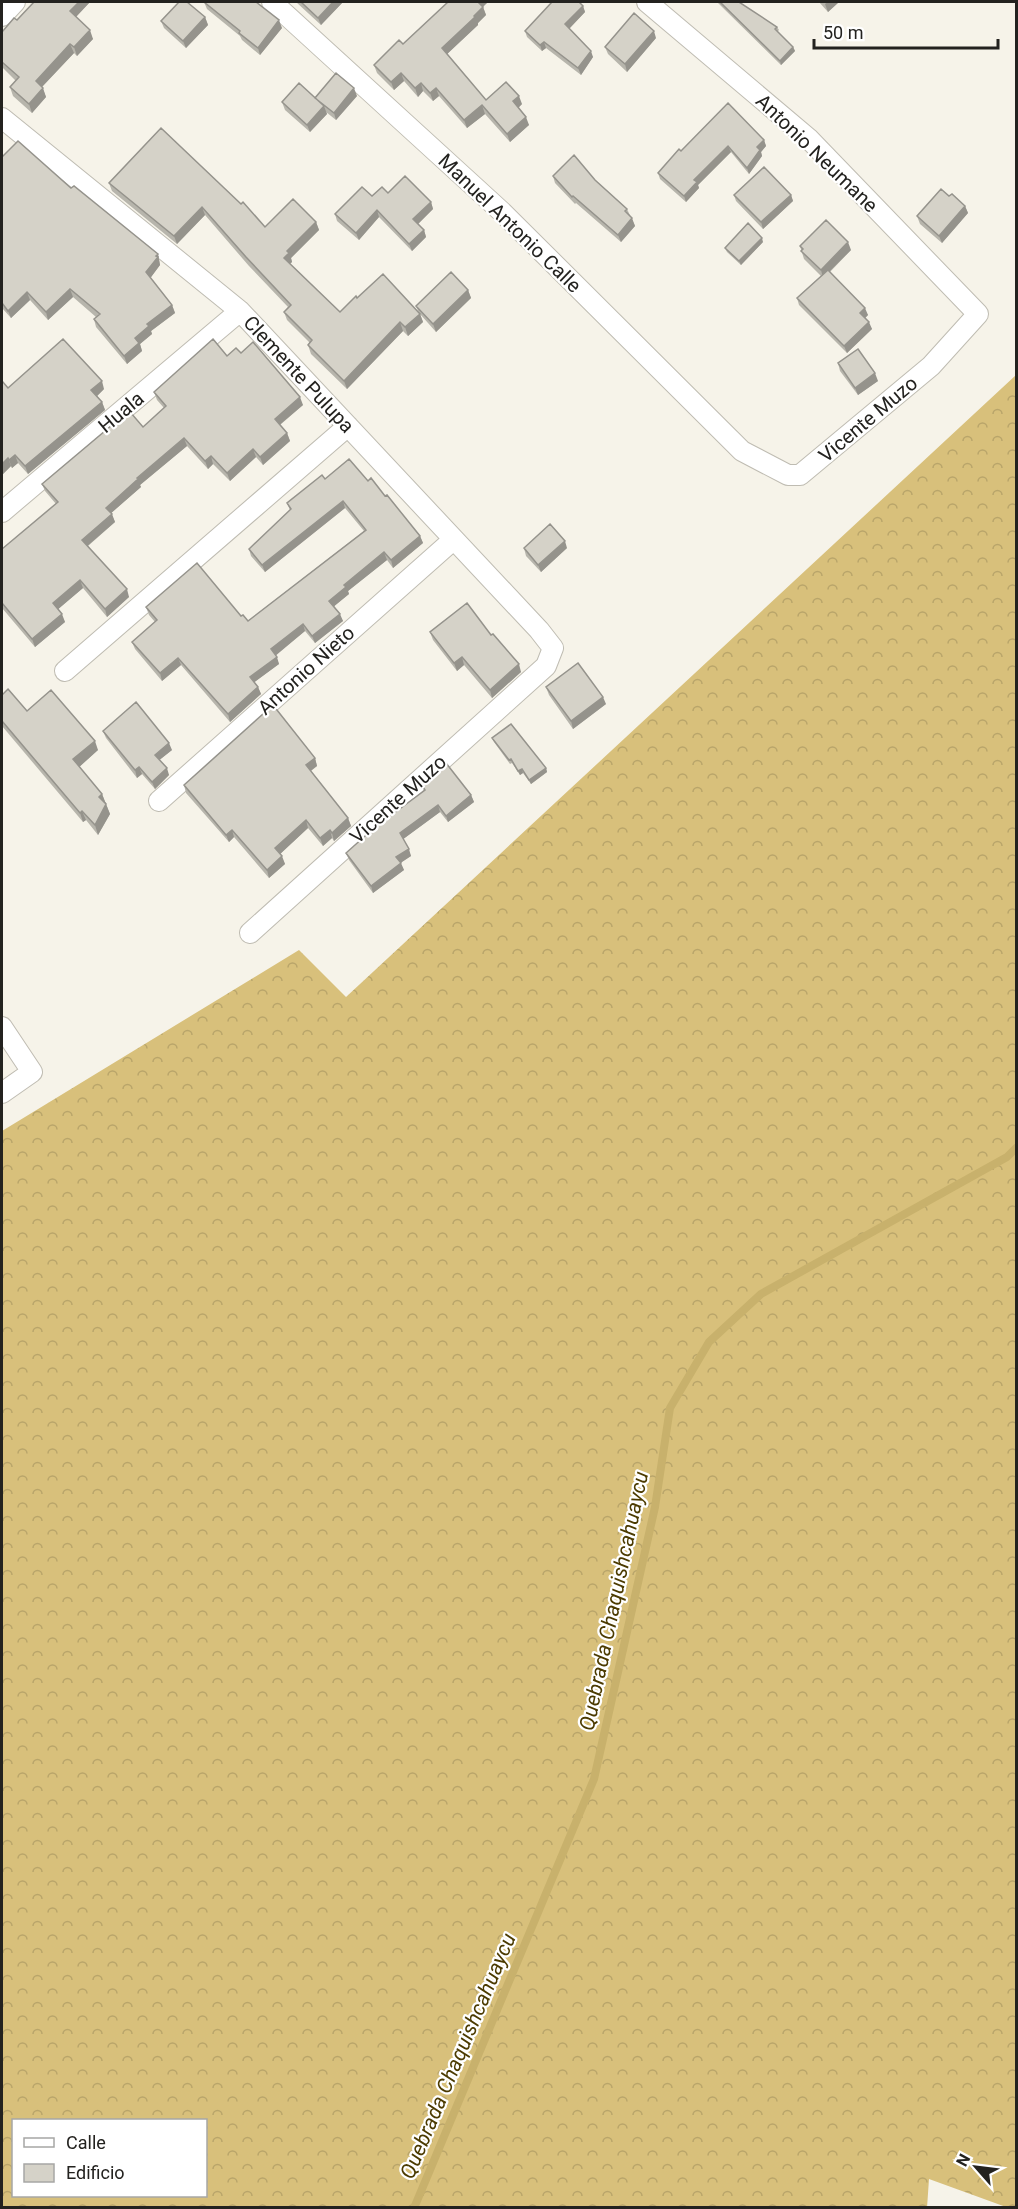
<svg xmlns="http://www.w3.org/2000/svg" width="1018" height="2209" font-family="Roboto,sans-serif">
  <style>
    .forest { fill: url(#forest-crowns); fill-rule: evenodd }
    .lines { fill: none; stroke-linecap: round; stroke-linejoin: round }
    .stream { stroke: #c8b16c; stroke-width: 8 }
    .street-casing { stroke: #bfbcb2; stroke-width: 22 }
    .street { stroke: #fff; stroke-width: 20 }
    .wall { fill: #b7b5ac }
    .shaded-wall { fill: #95938c }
    .building { fill: #d5d2c8; stroke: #95938c; stroke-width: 1.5 }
    .labels { text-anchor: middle; stroke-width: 4.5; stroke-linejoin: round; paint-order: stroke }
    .street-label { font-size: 20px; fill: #23221f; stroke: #fff }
    .water-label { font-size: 21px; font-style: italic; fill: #4c3b01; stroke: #fff }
  </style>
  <defs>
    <pattern id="forest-crowns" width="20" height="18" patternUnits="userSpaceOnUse" patternTransform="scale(1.5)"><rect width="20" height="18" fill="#d8c07b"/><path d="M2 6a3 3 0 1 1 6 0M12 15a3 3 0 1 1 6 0" fill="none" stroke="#b9a56a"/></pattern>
  </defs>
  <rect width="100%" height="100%" fill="#f6f3e9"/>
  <path class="forest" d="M1016,375v1832h-10l-77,-28 -2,29 -925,-1v-1076l297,-181 47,47zM14,2120h192v76h-192z"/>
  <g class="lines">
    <path class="stream" d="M414,2208l180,-429 61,-272 15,-99 39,-66 52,-48 246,-137 9,-9"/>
    <defs>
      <path id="street" d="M272,2l230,210 240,239 46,24h12l131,-109 47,-52 -169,-175 -162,-137
        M2,16l13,-14
        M2,118l238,193 299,319 14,18 -7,18 -296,267
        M2,512l238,-201
        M65,671l283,-245
        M159,801l294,-261
        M2,1027l30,45 -30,21"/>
    </defs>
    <use href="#street" class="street-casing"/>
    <use href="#street" class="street"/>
  </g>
  <path class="wall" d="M90,2l-14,15 17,22 -16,17 -3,-3 -32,34 4,10 -14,16 -19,-17 -3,-9 6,-6 -14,-14v-35l15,-12z
    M204,2l78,26 -22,27 -18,-15 -2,-4 -33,-27z
    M296,2h47l-22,23z
    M448,2h40l-5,5 3,8 -8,8v2l-31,29 39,46 36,4 -4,4 11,17 -19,17 -25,-28 -18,14 -28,-32 -6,5 -10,-10 -5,6 -14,-16 -10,9 -17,-17 -3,-8 29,-21z
    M717,2h22l38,25 2,3 -2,2 16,15 2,4 -14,14z
    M819,2h20l-11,10z
    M583,6l2,6 -16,17 24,28 -12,18 -35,-27 -4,3 -15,-14 -2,-6z
    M205,17l3,8 -22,23 -22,-20 -3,-7z
    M656,38l-29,34 -19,-18 -3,-7z
    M357,96l-21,24 -10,-8 1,2 -17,18 -25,-22 -3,-8 34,-4z
    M161,128l104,99 51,-5 3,8 -28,28 1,4 -2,2 50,48 17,-14 62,15 -3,-7 52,-16 3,8 -35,34 -16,-18 3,8 -15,14 -5,-5 -56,58 -36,-35 -3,-9 2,-2 -23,-23 -3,-8 4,-5 -39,-41 -44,-51 -28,29 -65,-53 -3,-8z
    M764,140l2,6 -5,6 1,4 -13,18 -18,-22 -33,33 1,3 -13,14 -26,-23 -2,-6 23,-22z
    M2,157l69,31 87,66 2,11 -10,13 22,27 3,8 -24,18 1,3 -12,10 2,7 -15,13 -31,-37 -2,-8 2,-2 -23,-20 -25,23 -18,-20 -19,18 -9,-10z
    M553,176l42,4 32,29 8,17 -14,16 -45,-39 -1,1 -20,-21z
    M388,193l43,9 2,7 -15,15 6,6 2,7 -14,14 -33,-34 -20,23 -22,-19 -2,-7 37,-18z
    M734,195h57l2,6 -30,28 -27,-28z
    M949,196l16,10 3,7 -26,30 -22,-19 -3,-8z
    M763,242l-22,23 -14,-13 -2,-4z
    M800,246l51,4 -21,22 38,43 -3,3 7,11 -25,24 -48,-48 -2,-7 24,-22 -17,-17z
    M227,356l76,49 -23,20 7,8 3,8 -27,24 -7,-8 -26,24 -17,-17 -5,5 -21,-23 -47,39 1,2 -30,26 4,9 -27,24 41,51 -22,20 -24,-29 -25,21 7,13 -30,25 -33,-39v-59l54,-45 -11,-13 -3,-7 78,-62 23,5 21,-19 -7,-8 -3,-8z
    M838,363l40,18 -20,14 -18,-24z
    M2,383l6,5 96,1 -7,7 5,6 3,8 -77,64 -10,-11 -6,5 -1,-2 -9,9z
    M325,479l43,2 52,55 3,7 -30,25 -6,-8 -39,31 1,3 -15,12 9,15 -28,22 -10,-12 -30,24 4,9 -25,18 4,5 3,7 -31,28 -49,-57 -19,16 -27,-32 -3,-7 23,-20 -6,-7 -3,-8 95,9 7,5 116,-90 -19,-23 -80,64 -14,-16 -2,-7 41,-39 -3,-7z
    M524,548h43l-26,24 -15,-16z
    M430,632l61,3 30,37 -29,26 -28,-33 -7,6 -24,-31z
    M546,687l60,17 -33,25 -24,-34z
    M2,695l25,16 71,39 -19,17 23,27 8,20 -12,21 -12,-15 -3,2 -81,-96z
    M103,731l69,19 -13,10 10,15 -14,14 -13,-15 -5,4 -31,-40z
    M492,738l54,30 1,4 -16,12 -8,-11 -3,2 -8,-12 -2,1 -16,-22z
    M315,758l2,8 -6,5 37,47 3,8 -17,15 -2,-3 -9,8 -15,-18 -28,26 5,10 -16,14 -35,-41 -5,5 -43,-49 -2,-8z
    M422,785l49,10 3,7 -26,20 -8,-10 -37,27 8,17 -11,7 4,7 -31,23 -24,-33 -3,-7 78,-62z"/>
  <path class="shaded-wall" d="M79,2h11l-17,18 -3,-9z
    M333,2h10l-22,23 -3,-7z
    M477,2h11l-8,7z
    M828,2h11l-11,10 -3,-8z
    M583,6l2,6 -18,19 -2,-7z
    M483,7l3,8 -8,8v2l-33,31 -3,-8z
    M205,17l3,8 -22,23 -3,-7z
    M279,20l3,8 -22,27 -2,-7z
    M90,30l3,9 -16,17 -3,-9z
    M654,31l2,7 -29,34 -2,-8z
    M544,42l2,6 -4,3 -2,-6z
    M70,44l4,9 -35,37 -3,-9z
    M793,47l2,4 -14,14 -1,-4z
    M591,51l2,6 -12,18 -3,-7z
    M401,73l3,8 -10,9 -3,-8z
    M421,83l2,8 -5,6 -3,-9z
    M43,88l3,9 -14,16 -3,-9z
    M354,88l3,8 -21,24 -2,-7z
    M436,88l3,8 -6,5 -3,-8z
    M519,96l3,8 -6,6 -3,-9z
    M482,105l3,9 -18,14 -3,-8z
    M324,106l3,8 -17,18 -3,-7z
    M526,117l3,8 -19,17 -3,-8z
    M764,140l2,6 -5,6 1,4 -13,18 -2,-6 10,-21z
    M728,146l3,6 -33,33 1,3 -13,14 -2,-6 10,-16z
    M791,195l2,6 -30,28 -2,-7z
    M431,202l2,7 -17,17 -3,-7z
    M965,206l3,7 -26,30 -3,-7z
    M202,207l3,8 -28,29 -3,-8z
    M377,210l2,7 -20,23 -3,-7z
    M632,218l3,8 -14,16 -3,-7z
    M316,222l3,8 -28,28 1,4 -5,4 -3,-8 3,-7z
    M424,230l2,7 -14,14 -3,-7z
    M762,238l1,4 -22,23 -2,-4z
    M848,242l3,8 -28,28 -2,-8z
    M158,254l2,11 -11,15 -3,-8z
    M70,289l3,8 -25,23 -2,-8z
    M468,290l3,8 -35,34 -3,-8z
    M27,292l3,8 -19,18 -3,-7z
    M172,305l3,8 -24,18 1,3 -12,10 2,7 -15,13 -3,-8 11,-18 12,-14z
    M865,308l3,7 -5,5 -3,-7z
    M420,314l3,8 -15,14 -3,-9z
    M400,322l3,9 -56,58 -3,-8z
    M869,322l3,7 -25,24 -3,-7z
    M875,373l3,8 -20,14 -3,-7z
    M102,381l2,8 -10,10 -3,-9z
    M300,397l3,8 -26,22 -2,-8z
    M102,402l3,8 -77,64 -3,-8z
    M287,433l3,8 -27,24 -3,-8z
    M184,438l3,8 -47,39 1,2 -32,28 -3,-7 31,-30z
    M253,449l3,8 -26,24 -3,-8z
    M15,455l3,8 -6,5 -3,-8z
    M211,456l2,8 -5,5 -3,-8z
    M8,458l3,8 -9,9v-11z
    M343,501l2,7 -80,64 -3,-7z
    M112,514l3,8 -30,26 -3,-8z
    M420,536l3,7 -30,25 -2,-8z
    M565,541l2,7 -26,24 -3,-7z
    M384,552l3,8 -39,31 1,3 -17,14 -3,-7 15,-16z
    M80,580l3,8 -27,23 -3,-8z
    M127,589l2,8 -22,20 -2,-8z
    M62,614l3,8 -30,25 -3,-8z
    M340,614l3,7 -28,22 -3,-7z
    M303,624l2,7 -31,26 -3,-8z
    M277,657l2,7 -27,20 -2,-7z
    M462,657l2,8 -7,6 -3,-8z
    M178,658l3,7 -19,16 -2,-8z
    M519,664l2,8 -29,26 -2,-8z
    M258,687l3,7 -31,28 -2,-8z
    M603,697l3,7 -33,25 -2,-8z
    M95,741l3,9 -21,19 -4,-10z
    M169,743l3,7 -15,12 -2,-7z
    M315,758l2,8 -8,6 -3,-7z
    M139,767l3,7 -5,4 -2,-8z
    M167,768l2,7 -14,14 -3,-7z
    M546,768l1,4 -16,12 -2,-4z
    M522,769l1,4 -3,2 -2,-4z
    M102,794l4,10 -7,-7z
    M471,795l3,7 -26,20 -2,-6z
    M106,804l4,10 -12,21 -3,-10z
    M438,805l2,7 -38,28 -2,-7z
    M82,811l4,9 -3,2 -3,-9z
    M348,818l3,8 -17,15 -2,-8z
    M306,820l2,8 -30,28 -3,-8z
    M232,830l2,7 -5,5 -3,-7z
    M330,830l2,8 -9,8 -3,-8z
    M409,849l2,7 -12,8 -3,-7z
    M282,856l3,8 -16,14 -2,-8z
    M401,863l3,7 -31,23 -2,-7z"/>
  <path class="building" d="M34,2h45l-9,9 20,19 -16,17 -4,-3 -34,37 7,7 -14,16 -19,-17 9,-10 -17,-15v-30l12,-14 3,2z
    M179,2h8l18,15 -22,24 -22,-20z
    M204,2h52l23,18 -21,28 -19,-15 1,-2z
    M301,2h32l-15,16z
    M448,2h30l5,5 -9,9 1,1 -33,31 44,52 20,-18 13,14 -6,5 13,16 -19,17 -25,-29 -18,15 -28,-32 -6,5 -9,-10 -6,5 -14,-15 -10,9 -17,-17 25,-25 4,4z
    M552,2h27l4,4 -18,18 26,27 -13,17 -34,-26 -4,3 -15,-14z
    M720,2h19l38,25 -2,2 18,18 -13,14z
    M634,13l20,18 -29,33 -20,-17z
    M336,73l18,15 -20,25 -19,-15z
    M299,83l25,23 -17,19 -25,-23z
    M728,103l36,37 -7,7 3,3 -13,18 -19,-22 -34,34 3,2 -13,14 -26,-23 21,-24 2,2z
    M161,128l80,76 2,-2 22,25 28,-28 23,23 -29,29 2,2 -5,5 56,54 16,-16 1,2 26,-24 37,40 -15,13 -5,-5 -56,59 -36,-36 4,-5 -28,-28 7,-7 -45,-48 -44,-50 -28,29 -65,-53z
    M18,141l53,47 3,-2 84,68 -2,2 2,1 -12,15 26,33 -25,19 2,2 -14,12 4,5 -15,13 -30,-37 6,-5 -30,-25 -24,23 -19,-20 -19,19 -6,-8v-146z
    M574,155l21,25 32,29 -2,2 7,7 -14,17 -45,-39 -1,1 -19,-21z
    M764,167l27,28 -30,27 -27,-27z
    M405,176l26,26 -18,17 11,11 -15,14 -32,-34 -21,23 -21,-19 27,-27 10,9 10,-9 6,6z
    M941,189l8,7 3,-2 13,12 -26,30 -22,-20z
    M826,220l22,22 -27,28 -20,-19 2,-2 -3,-3z
    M748,223l14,15 -23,23 -14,-13z
    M828,270l37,38 -5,5 9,9 -25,24 -47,-48z
    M451,272l17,18 -35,34 -17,-18z
    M63,339l39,42 -11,9 11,12 -77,64 -10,-11 -6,5 -1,-2 -6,6v-81l1,-1 5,6z
    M213,339l14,17 9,-8 5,5 12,-11 47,55 -25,22 12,14 -27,24 -7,-8 -26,24 -16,-17 -6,5 -21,-23 -47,40 1,1 -32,29 6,6 -30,26 45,49 -22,20 -25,-29 -27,23 9,11 -30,25 -30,-36v-54l56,-47 -16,-18 76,-64 2,2 11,-9 12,14 23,-21 -12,-14z
    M858,349l17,24 -20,15 -17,-25z
    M349,459l19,22 3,-3 14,18 2,-1 33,41 -29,24 -7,-8 -40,33 2,2 -17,14 11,13 -28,22 -9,-12 -32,25 6,8 -27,20 8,10 -30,27 -50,-56 -18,15 -28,-31 25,-22 -11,-13 51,-44 44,53 2,-1 5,6 118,-91 -23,-29 -81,64 -13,-16 42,-40 -4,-6 35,-28 3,4z
    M550,524l15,17 -27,24 -14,-17z
    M467,603l24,32 2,-1 26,30 -29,26 -28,-33 -8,6 -24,-31z
    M578,663l25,34 -32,24 -25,-34z
    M8,689l19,22 24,-21 44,51 -22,18 29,35 -3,3 7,7 -11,21 -13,-14 -2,2 -78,-92v-26z
    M136,702l33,41 -14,12 12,13 -15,14 -13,-15 -4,3 -32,-39z
    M273,705l42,53 -9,7 42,53 -16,15 -2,-3 -10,8 -14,-18 -31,28 7,8 -15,14 -35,-40 -6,5 -42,-50z
    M511,724l35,44 -17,12 -7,-11 -4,2 -7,-12 -2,1 -17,-22z
    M446,763l25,32 -25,21 -8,-11 -38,28 9,16 -13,8 5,6 -30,23 -25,-33 28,-25 51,-38 -3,-5z"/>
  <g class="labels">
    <g class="street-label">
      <text transform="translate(817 153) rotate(44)" y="7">Antonio Neumane</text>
      <text transform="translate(510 223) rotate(44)" y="7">Manuel Antonio Calle</text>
      <text transform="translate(299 374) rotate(47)" y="7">Clemente Pulupa</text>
      <text transform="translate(121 412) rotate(-40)" y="7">Huala</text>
      <text transform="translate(868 419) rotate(-40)" y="7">Vicente Muzo</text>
      <text transform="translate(306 670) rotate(-42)" y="7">Antonio Nieto</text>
      <text transform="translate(398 799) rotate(-42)" y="7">Vicente Muzo</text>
    </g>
    <g class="water-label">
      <text transform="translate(614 1601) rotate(-78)" y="7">Quebrada Chaquishcahuaycu</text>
      <text transform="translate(458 2056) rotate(-67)" y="7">Quebrada Chaquishcahuaycu</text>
    </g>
  </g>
  <rect width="1018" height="2209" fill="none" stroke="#23221f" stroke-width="6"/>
  <rect x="12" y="2119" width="195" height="78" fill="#ffffff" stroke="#a7a7a5" stroke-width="1.5"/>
  <rect x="24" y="2138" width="30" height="9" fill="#ffffff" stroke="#a7a7a5" stroke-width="1.5"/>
  <text x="66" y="2149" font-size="18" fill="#23221f">Calle</text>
  <rect x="24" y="2164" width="30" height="18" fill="#d5d2c8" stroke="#a7a7a5" stroke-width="1.5"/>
  <text x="66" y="2179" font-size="18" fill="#23221f">Edificio</text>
  <g transform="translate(976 2167) rotate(298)" stroke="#ffffff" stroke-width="4.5" paint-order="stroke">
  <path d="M0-4.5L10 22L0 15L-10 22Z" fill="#23221f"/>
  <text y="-9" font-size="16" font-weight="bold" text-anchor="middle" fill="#23221f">N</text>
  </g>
  <path d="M814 39v9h184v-9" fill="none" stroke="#23221f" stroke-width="3"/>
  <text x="823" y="39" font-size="18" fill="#23221f" stroke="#ffffff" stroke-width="4.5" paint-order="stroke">50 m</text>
</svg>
